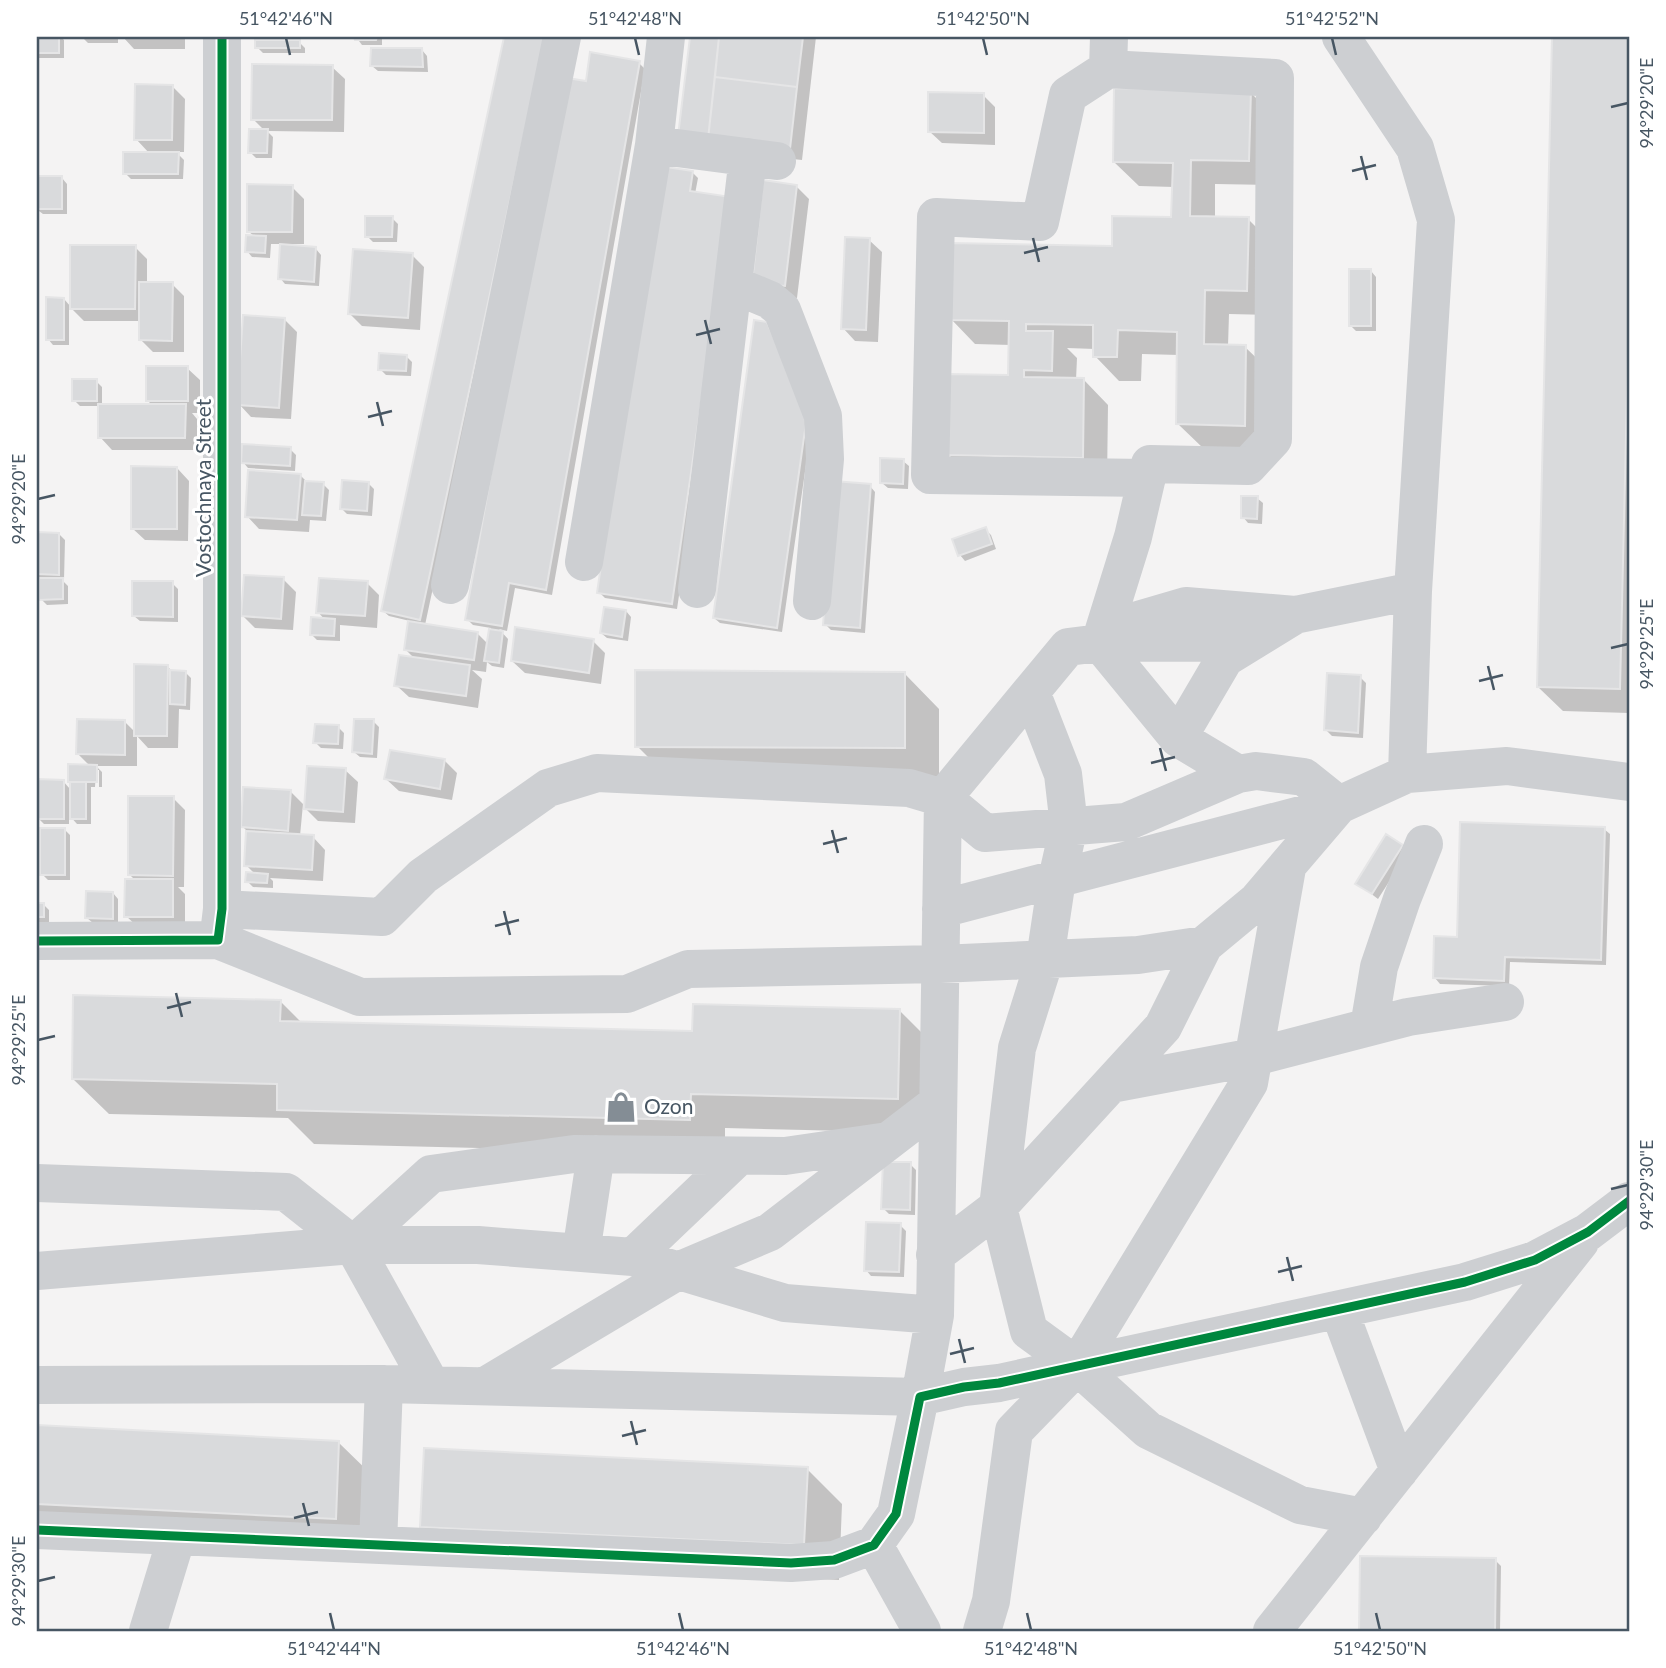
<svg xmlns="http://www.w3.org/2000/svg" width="1666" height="1668" font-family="Lato,sans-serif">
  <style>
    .shadow { fill: #0003 }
    .building { fill: #d9dadc; stroke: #e5e5e6; stroke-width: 2 }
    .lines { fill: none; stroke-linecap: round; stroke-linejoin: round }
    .minor { stroke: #cdcfd2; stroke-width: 38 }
    .cycleway-casing { stroke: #fff; stroke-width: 13 }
    .cycleway { stroke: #00873e; stroke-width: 9 }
    .ticks { fill: none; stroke: #475663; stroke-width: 2.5 }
    .labels { text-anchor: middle; stroke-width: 6; stroke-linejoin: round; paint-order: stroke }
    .street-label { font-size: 21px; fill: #475663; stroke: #fff }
    .poi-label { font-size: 21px; fill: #475663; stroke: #fff; text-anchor: start }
    .neatline { fill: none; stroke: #475663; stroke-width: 2.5 }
    .ticks-label { font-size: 18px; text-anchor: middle; fill: #475663 }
  </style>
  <rect width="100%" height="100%" fill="#f4f3f3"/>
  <path class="shadow" d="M37,37h24l3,3v18h-27z
    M82,37h36v6h-30z
    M123,37h62v12h-51z
    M356,37h26v8h-20z
    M506,37h45l-126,588 52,8 11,11 3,-16 -18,-3 -6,-6 120,-536 52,-20 6,6 -93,526 -37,-7 -8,43 -8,-2 9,10 -4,29 -12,-2 -5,-4 -1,10 -14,-2 10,9 -4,29 -69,-11 -13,-12 19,-26 -10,-10 5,-28 -21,-5 -6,-5z
    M692,37h124l-14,123 -110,-12 -12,-13z
    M1553,37h76v676l-66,-2 -25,-24z
    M299,42l6,6v5h-42l-6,-6z
    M422,50l5,6 1,16 -50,-1 -6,-5z
    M332,67l13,12 -1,53 -77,-1 6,6 -1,21h-16l-6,-6 15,-21 -12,-12z
    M37,85l2,2v57h-2z
    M172,86l13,13 -1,53h-8l8,8 -1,19h-52l-6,-6 25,-19 -14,-15z
    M1250,92l25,25 -2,68 -58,-1v34l33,1 25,25 -2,71 -42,-1 -1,32 17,1 25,24 -1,79 -66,-2 -25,-24 1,-69 -37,-1 -1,27h-22l-24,-25v-7l-28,-1 10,10 -1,22h8l24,25 -1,77 -134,-3 -25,-25 62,-77 1,-32 -36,-1 -24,-25 162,-71 60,-29 1,-32 -35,-1 -25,-24z
    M983,95l12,12v38l-53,-2 -13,-12z
    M692,172l6,6 -3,16 41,11 -59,404 -72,-11 -6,-6z
    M62,178l5,6v30h-24l-4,-3v40h-2v-56z
    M796,186l13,13 -12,99 -31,-4z
    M292,187l12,12v45h-19v3l31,2 5,6 -2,31 -34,-2 -5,-6 2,-34h-11l-1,14 -18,-1 -5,-6 8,-14 -7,-6z
    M392,218l6,6 -1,18h-24l-6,-6z
    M869,240l13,12 -4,90 -23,-1 -12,-13z
    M135,247l12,12v24l25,1 12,12v56h-31l-12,-12v-19h-57l-15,-15v39h-16l-5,-6 16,-40 7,8z
    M412,255l12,12 -4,63 -58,-4 -12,-12z
    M1371,271l5,6v54h-20l-6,-6z
    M284,319l13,13 -6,87 -40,-2 -12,-13z
    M755,322l57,101 -30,209 -62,-9 -6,-5z
    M406,356l6,6 -1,14 -25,-1 -6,-6z
    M187,368l13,12v33h-8l5,6v31h-85l-12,-13v-31h-20l-6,-6 22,-19 6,6v18l51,1 -5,-5z
    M290,449l6,6 -1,16 -47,-3 -5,-6z
    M903,461l6,5 -1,23 -20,-1 -6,-5z
    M177,468l12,13 -1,60 -43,-1 -13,-12z
    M300,475l8,8 15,1 6,6 -3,31 -16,-1 -1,12 -50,-3 -12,-13z
    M368,483l6,6 -2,27 -25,-2 -5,-5z
    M870,486l5,6 -10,141 -34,-3 -6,-6z
    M1257,498l6,5 -1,21 -14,-1 -5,-6z
    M985,529l6,6 5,14 -31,12 -5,-6z
    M37,534h22l6,6 -1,40h-2l6,6v18l-21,1 -6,-6v-20h-4z
    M283,579l13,13 -3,38 -38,-2 -12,-12z
    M172,583l6,6v33l-38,-1 -6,-5z
    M367,583l12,12 -2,33 -37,-3v16l-23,-1 -6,-6 14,-14 -7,-8z
    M626,611l5,6 -3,24 -21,-3 -6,-5z
    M593,641l12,12 -4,31 -76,-11 -13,-12z
    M167,666l6,6h12l6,6 -1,32 -11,-1 -1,39h-30l-11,-12v30h-41l6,6v15h-3v-17h-3l-1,17h-4v37h-14l-8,-9v9h-25l-6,-6 25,-37 7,8 20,-23 -12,-12 46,-33 12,12z
    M904,673l35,36v73l-267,-1 -35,-35z
    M1360,677l6,6 -3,55 -31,-2 -6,-6z
    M373,721l6,6 -2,31 -17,-1 -6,-5z
    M338,727l6,6 -1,16 -22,-1 -6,-6z
    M445,761l12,12 -5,27 -53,-9 -13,-12z
    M345,770l13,12 -3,41 -37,-2 -12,-12z
    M290,791l13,13 -3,32 13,1 12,13 -2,31 -53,-3 3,3v7l-20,-1 -6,-6 9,-6 -10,-10 2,-33 -5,-5z
    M173,798l12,12 -1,77h-6l7,7v35l-46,-1 -13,-12 10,-35 -6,-6z
    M1604,829l6,5 -4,131 -96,-3 -1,24 -69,-2 -5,-6 23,-39z
    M65,830l5,5v45h-22l-6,-6z
    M1402,846l6,6 -30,47 -21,-16z
    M113,893l5,6v25l-25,-1 -6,-5z
    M37,904h6l6,6v12h-12z
    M280,1001l22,22 392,10 206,-22 35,35 -2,87 -208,-5v26l-411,-10 -26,-26 -179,-4 -36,-35z
    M910,1164l6,6 -1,45 -26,-1 -6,-6z
    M900,1225l6,6 -2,46 -33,-1 -5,-6z
    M37,1427l301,15 36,35 -4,77 -333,-17z
    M807,1469l35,35 -3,76 -382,-19 -35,-35z
    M1362,1558l133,2 6,6 -1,65h-139z"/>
  <path class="building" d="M37,37h22v16h-22z
    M81,37h32v1h-32z
    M354,37h23l-1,3h-21z
    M504,37h41l-125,583 -39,-9z
    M690,37h29l-11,102 -30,-3z
    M719,37h84l-6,50 -82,-10z
    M1552,37h77v272l-9,380 -83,-2z
    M255,40h45v8h-45z
    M371,48h51l1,19 -53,-1z
    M590,52l50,9 -94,529 -37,-7 -7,43 -37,-6 96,-543 25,4z
    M252,64l81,1 -1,55h-81z
    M715,77l82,10 -7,62 -82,-10z
    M135,84l38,1 -1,55h-38z
    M1114,88l137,2 -2,71 -58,-1 -1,56 59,1 -2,74 -42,-1 -1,54 42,1 -1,81 -69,-2 1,-92 -59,-2 -1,27h-24v-32l-67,-1v7h27l-1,40 -28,-1v7l60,1 -1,80 -136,-3 1,-81 60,1 1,-54 -60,-1 1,-77 162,3v-30l59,1 2,-54 -60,-1z
    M928,92l56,1v40l-56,-1z
    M249,129h19l-1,24h-19z
    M123,152h56l-1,22h-55z
    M659,166l34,5 -3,20 41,6 -59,407 -75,-11z
    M37,176h25v33h-25z
    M763,180l34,5 -12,101 -33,-3z
    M247,184l46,1 -1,47h-45z
    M365,216h28l-1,21h-27z
    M246,235l20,1 -1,17 -20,-1z
    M845,237l25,1 -4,92 -25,-1z
    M280,244l36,3 -2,35 -36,-3z
    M70,245h66l-1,64h-65z
    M353,249l60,4 -5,65 -60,-4z
    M1349,269h22v57h-22z
    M139,282h34l-1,59 -33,-1z
    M46,297l18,1v42h-18z
    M243,315l42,3 -6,90 -42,-3z
    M754,320l13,2 40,94 -30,212 -64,-10z
    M379,353l28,2 -1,16 -28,-1z
    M146,366h42v35h-42z
    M72,379h25v22h-25z
    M98,404h88l-1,34h-87z
    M242,444l49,3 -1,19 -49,-3z
    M880,458l24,1 -1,25 -23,-1z
    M131,466l46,1v62h-46z
    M248,470l53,4 -4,46 -52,-3z
    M342,480l27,2 -2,29 -27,-2z
    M305,481l19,1 -3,34 -19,-1z
    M834,481l37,3 -11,144 -37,-3z
    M1241,496h17l-1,23 -16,-1z
    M986,527l6,17 -34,12 -6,-17z
    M37,532l22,1v42l-22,-1z
    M244,575l40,2 -3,42 -40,-3z
    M39,578h24v21l-24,1z
    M319,578l49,3 -3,35 -49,-3z
    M132,581h41v36l-41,-1z
    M604,607l22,3 -4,27 -22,-4z
    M311,617l24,2 -1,17 -24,-1z
    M408,621l70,11 -4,28 -70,-10z
    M515,627l79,12 -5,34 -78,-12z
    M489,629l14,2 -4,32 -15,-2z
    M399,655l71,10 -4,31 -72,-10z
    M134,664l34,1 -1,71h-33z
    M170,670l16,1 -1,34 -15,-1z
    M635,670l270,2v76l-270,-1z
    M1327,673l34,2 -3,58 -34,-3z
    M77,719l48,1v35l-49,-1z
    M354,719h20l-2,35 -20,-2z
    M315,724l24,1 -1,19 -25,-1z
    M390,750l55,9 -5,30 -56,-10z
    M68,764l29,1v17h-29z
    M307,766l39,2 -3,44 -39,-3z
    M37,779l27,1v39h-27z
    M70,782h16v37h-16z
    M243,787l48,3 -3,41 -47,-4z
    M128,796h46l-1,80 -45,-1z
    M1460,822l145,5 -4,133 -96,-3 -1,24 -71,-3 1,-42 23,1z
    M40,828h25v47h-25z
    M246,831l68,4 -2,35 -68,-4z
    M1386,834l17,11 -31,49 -17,-10z
    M246,872l22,2 -1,9 -22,-1z
    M125,879h48v38h-49z
    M86,891l27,1v27l-28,-1z
    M37,903h7v14h-7z
    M73,995l208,5 -1,21 412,10 1,-27 207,5 -2,90 -207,-5 -1,26 -413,-10v-26l-205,-5z
    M883,1162h28l-1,48 -29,-1z
    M866,1222l35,1 -2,49 -35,-1z
    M37,1425l302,16 -3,78 -299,-15z
    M424,1448l384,19 -4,78 -384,-18z
    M1360,1556l136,2 -1,73h-136z
    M37,1630l69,1h-69z"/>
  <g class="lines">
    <path class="minor" d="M1341,37l74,111 21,72 -23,371 -6,183
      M1108,69l1,-32
      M654,145l123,16
      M734,285l36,15 12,10 41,106 2,43 -13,142
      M584,562l70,-417 12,-108
      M450,585l112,-548
      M697,589l51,-432
      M1104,630l82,-24 109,9
      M1100,643l33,-106 17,-73 98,2 25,-27 2,-361 -167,-9 -40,26 -28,127 -104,-5 -6,258 217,3
      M1100,643l78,95 60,36
      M1031,692l32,82 6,52 -12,53 -12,80 -28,89 -19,159 31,124 48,35 172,-283 38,-215
      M1178,738l47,-80 70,-43 118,-24
      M222,909l160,8 41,-41 125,-88 49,-15 312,15 34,10 42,35 141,-11 112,-48 18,-3 48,6 35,28 -398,104
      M219,934l3,-25v-872
      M37,941l181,-1 142,57 267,-3 61,-25 252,-5 198,-9 66,-10 53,-44 82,-96 68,-31 100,-8 122,16
      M1369,1027l10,-60 23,-68 22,-55
      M1111,1084l143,-27 154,-40 97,-15
      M37,1183l249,9 67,53 78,140
      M353,1245l78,-71 143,-20 211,2 103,-15
      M581,1253l15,-99
      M935,1255l63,-48 165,-180 41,-82
      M633,1257l106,-101
      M37,1271l316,-26h125l155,12 152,46 150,12
      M1339,1310l60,161
      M37,1385l347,-1 536,13 15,-82 8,-517 125,-151 32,-4 151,-1
      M485,1386l193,-115 92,-39 168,-129
      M37,1530l754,33 43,-3 40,-15 22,-31 24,-117 44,-10 35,-4 466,-101 70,-22 53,-28 41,-31
      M378,1545l6,-161
      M874,1545l48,86
      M148,1631l29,-95
      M982,1631l9,-30 23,-170 63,-65 71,64 152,75 63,12
      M1272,1631l308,-389"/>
    <defs>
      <path id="cycleway" d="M37,941l181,-1 4,-31v-872
        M37,1530l754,33 43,-3 40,-15 22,-31 24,-117 44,-10 35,-4 466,-101 70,-22 53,-28 41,-31"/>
    </defs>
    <use href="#cycleway" class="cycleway-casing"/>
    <use href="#cycleway" class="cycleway"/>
  </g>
  <path class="ticks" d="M286,38l4,17M635,38l4,17M983,38l4,17M1332,38l4,17M1611,107l17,-4M1361,156l6,24M1352,171l24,-6M1033,238l6,24M1024,253l24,-6M705,320l6,24M696,335l24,-6M377,402l6,24M368,417l24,-6M38,499l17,-4M1611,648l17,-4M1488,666l6,24M1479,681l24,-6M1160,748l6,23M1151,763l24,-6M832,830l6,23M823,844l24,-6M504,911l6,24M495,926l24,-6M176,993l6,24M167,1008l24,-6M38,1040l17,-4M1611,1189l17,-4M1287,1257l6,24M1278,1272l24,-6M959,1339l6,24M950,1354l24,-6M631,1421l6,24M622,1436l24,-6M303,1503l6,23M294,1518l24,-6M38,1581l17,-4M330,1613l4,17M679,1613l4,17M1027,1613l4,17M1376,1613l4,17"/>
  <defs>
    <symbol id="shop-bare" viewBox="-9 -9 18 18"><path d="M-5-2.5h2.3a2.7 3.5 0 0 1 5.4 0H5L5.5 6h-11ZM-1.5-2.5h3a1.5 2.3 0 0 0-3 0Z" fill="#848d95" stroke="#fff" stroke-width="2.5" paint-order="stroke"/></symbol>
  </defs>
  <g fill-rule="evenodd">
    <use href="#shop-bare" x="599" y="1085" width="44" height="44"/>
  </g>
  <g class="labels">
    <g class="street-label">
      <text transform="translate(204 488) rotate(-90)" y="7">Vostochnaya Street</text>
    </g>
    <g class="poi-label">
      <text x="644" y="1114">Ozon</text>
    </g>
  </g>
  <rect width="1666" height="1668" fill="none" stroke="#ffffff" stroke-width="77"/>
  <rect x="38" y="38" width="1590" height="1592" class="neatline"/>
  <g class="ticks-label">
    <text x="286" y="25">51°42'46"N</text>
    <text x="635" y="25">51°42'48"N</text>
    <text x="983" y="25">51°42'50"N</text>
    <text x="1332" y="25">51°42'52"N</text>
    <text transform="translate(1647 103) rotate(-90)" y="6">94°29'20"E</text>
    <text transform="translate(19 499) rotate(-90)" y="6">94°29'20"E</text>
    <text transform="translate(1647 644) rotate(-90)" y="6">94°29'25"E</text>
    <text transform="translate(19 1040) rotate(-90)" y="6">94°29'25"E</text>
    <text transform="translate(1647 1185) rotate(-90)" y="6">94°29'30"E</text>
    <text transform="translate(19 1581) rotate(-90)" y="6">94°29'30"E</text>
    <text x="334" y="1655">51°42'44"N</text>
    <text x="683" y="1655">51°42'46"N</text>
    <text x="1031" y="1655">51°42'48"N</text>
    <text x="1380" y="1655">51°42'50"N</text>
  </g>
</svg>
